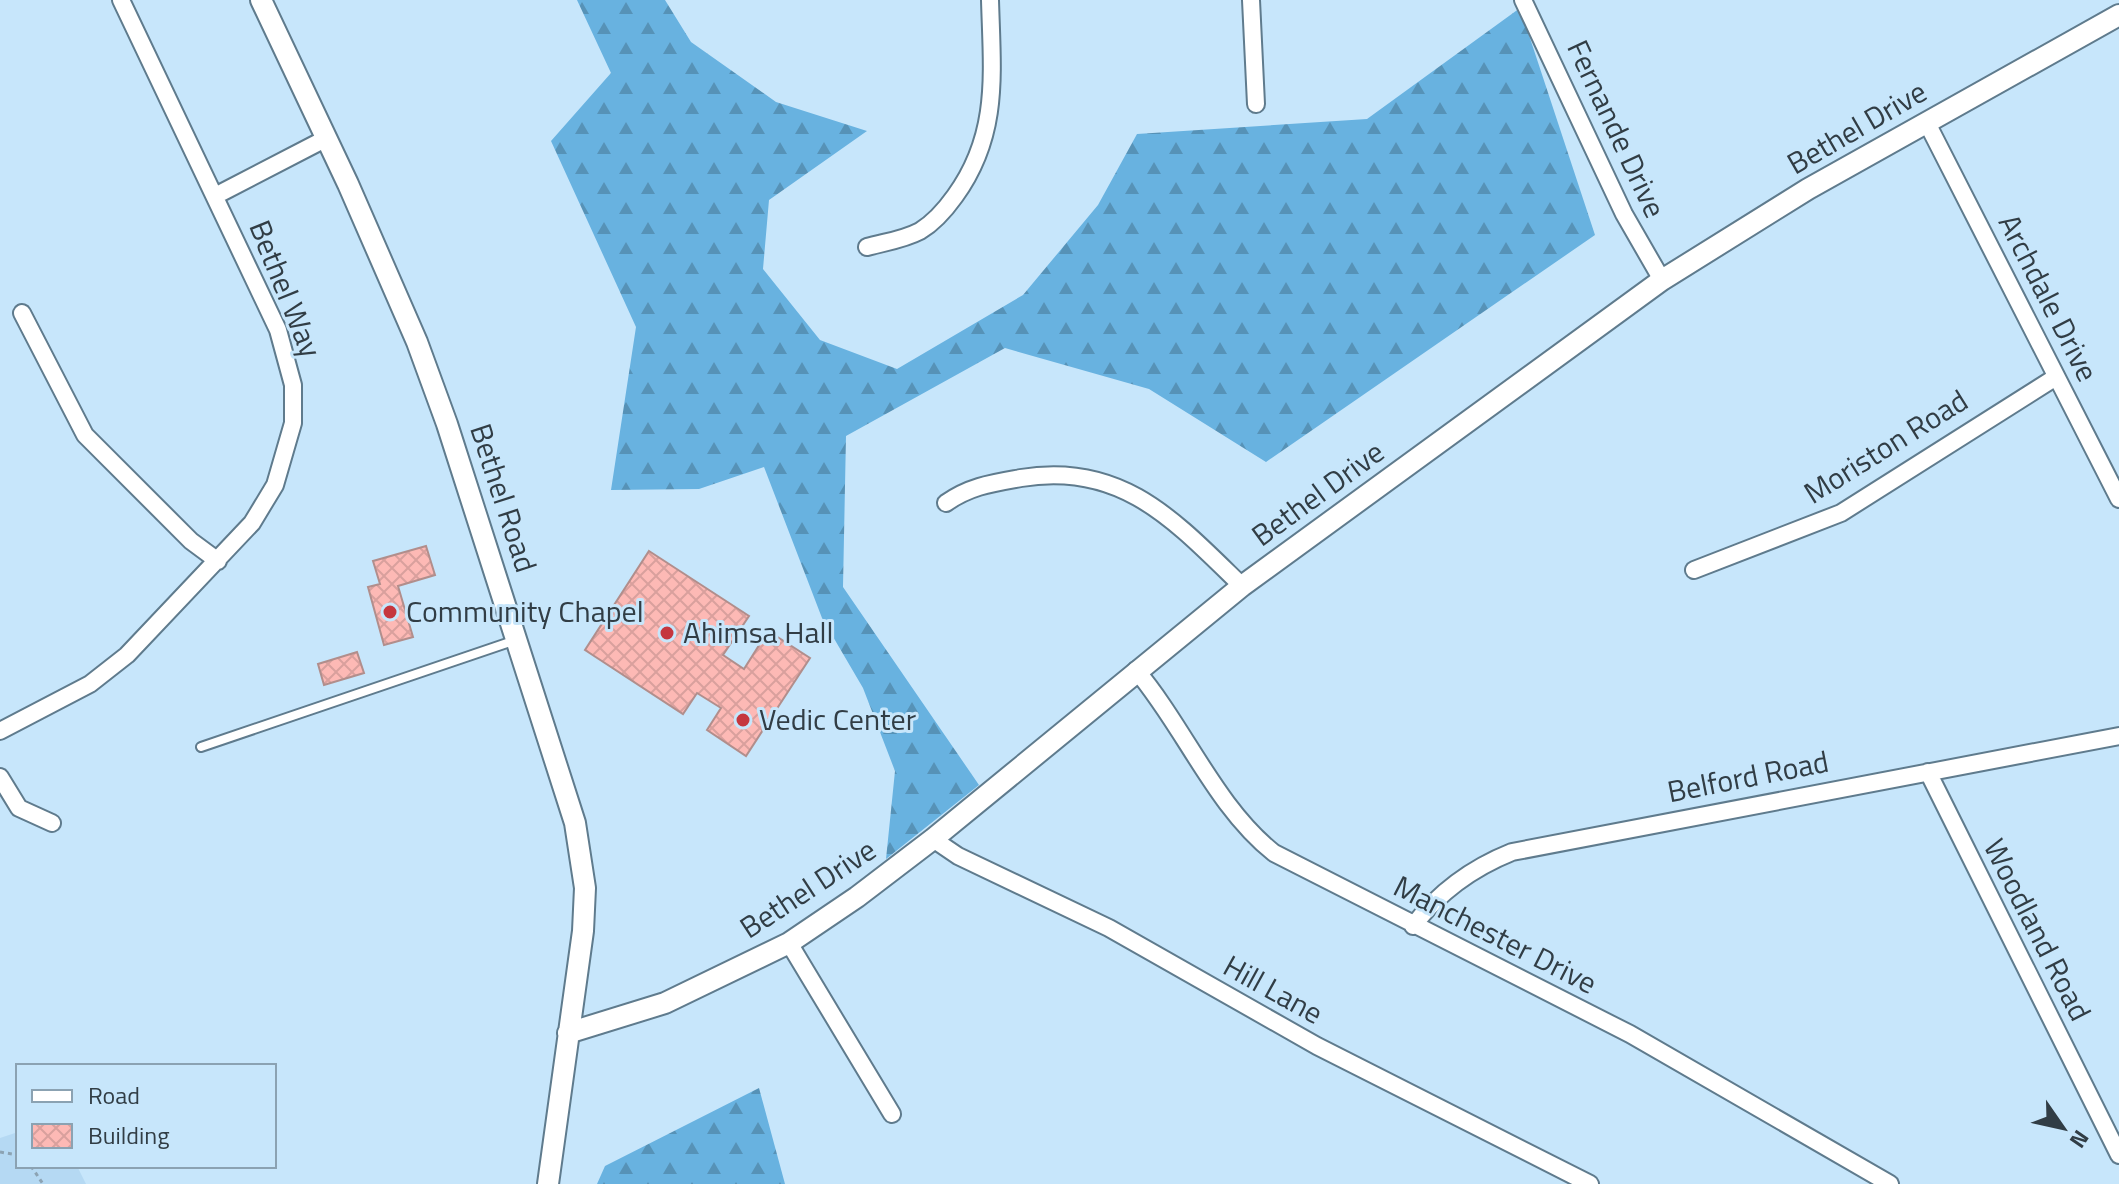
<svg xmlns="http://www.w3.org/2000/svg" width="2119" height="1184" font-family="'Titillium Web',sans-serif">
  <style>
    .built { fill: #b5d9f3 }
    .forest { fill: url(#forest-firs) }
    .building { fill: url(#building-cross-hatch); stroke: #b18e8c; stroke-width: 2 }
    .lines { fill: none; stroke-linecap: round; stroke-linejoin: round }
    .service-casing { stroke: #5f7b8d; stroke-width: 12 }
    .minor-casing { stroke: #5f7b8d; stroke-width: 20 }
    .tertiary-casing { stroke: #5f7b8d; stroke-width: 24 }
    .path { stroke: #8ca3b3; stroke-width: 3; stroke-dasharray: 4 4; stroke-linecap: butt }
    .service { stroke: #fff; stroke-width: 8 }
    .minor { stroke: #fff; stroke-width: 16 }
    .tertiary { stroke: #fff; stroke-width: 20 }
    .poi-dot { fill: #c5363e; stroke: #c7e6fb; stroke-width: 3 }
    .labels { text-anchor: middle; stroke-width: 6; stroke-linejoin: round; paint-order: stroke }
    .street-label { font-size: 30px; fill: #313d45; stroke: #c7e6fb }
    .poi-label { font-size: 30px; fill: #313d45; stroke: #c7e6fb; text-anchor: start }
  </style>
  <defs>
    <pattern id="forest-firs" width="22" height="20" patternUnits="userSpaceOnUse" patternTransform="scale(2)"><rect width="22" height="20" fill="#68b2e0"/><path d="M5 1l3.5 6h-7zM16 11l3.5 6h-7z" fill="#5692b7"/></pattern>
    <pattern id="building-cross-hatch" width="8" height="8" patternUnits="userSpaceOnUse" patternTransform="scale(2)"><rect width="8" height="8" fill="#fdb9b5"/><path d="M0 0l8 8M0 8l8-8" fill="none" stroke="#d9a09d"/></pattern>
  </defs>
  <rect width="100%" height="100%" fill="#c7e6fb"/>
  <path class="built" d="M18,1132v34h59l9,18h-86v-46z"/>
  <path class="forest" d="M577,0h88l26,42 85,60 91,29 -98,69 -6,69 57,71 77,29 126,-74 75,-90 39,-71 230,-15 153,-111 75,227 -329,227 -117,-73 -144,-41 -159,88 -3,151 136,198 -93,74 9,-88 -32,-83 -41,-70 -58,-151 -65,22 -88,1 25,-163 -85,-186 60,-68z
    M759,1088l26,96h-188l8,-18z"/>
  <path class="building" d="M426,546l9,29 -37,11 15,51 -29,8 -16,-58 12,-3 -7,-23z
    M649,551l100,65 -26,39 21,14 24,-38 42,27 -64,98 -39,-26 14,-22 -24,-15 -14,21 -98,-64z
    M357,652l7,21 -40,12 -6,-21z"/>
  <g class="lines">
    <defs>
      <path id="service" d="M201,747l315,-107"/>
      <path id="minor" d="M1251,0l5,104
        M1523,0l101,214 38,66
        M1927,123l192,376
        M215,196l110,-57
        M867,247c18,-5 36,-7 53,-16 15,-9 25,-21 35,-35 45,-62 37,-123 35,-196
        M22,313l63,122 106,106 27,20
        M946,503c24,-17 47,-20 75,-25 101,-17 154,43 221,108
        M1694,570l147,-57 215,-136
        M1136,670c49,58 79,136 138,183l356,181 260,150
        M0,731l90,-47 37,-29 125,-132 23,-38 18,-62v-38l-15,-55 -157,-330
        M1928,772l191,383
        M0,777l19,31 33,15
        M933,839l25,17 151,72 208,118 273,138
        M1413,926c26,-34 59,-58 99,-74l607,-116
        M789,943l103,171"/>
      <path id="tertiary" d="M261,0l87,184 69,158 30,82 128,399 10,65 -2,43 -35,253
        M568,1033l97,-30 124,-60 68,-46 76,-58 309,-253 420,-306 146,-91 311,-174"/>
    </defs>
    <use href="#service" class="service-casing"/>
    <use href="#minor" class="minor-casing"/>
    <use href="#tertiary" class="tertiary-casing"/>
    <path class="path" d="M0,1152l18,3
      M31,1166l12,18"/>
    <use href="#service" class="service"/>
    <use href="#minor" class="minor"/>
    <use href="#tertiary" class="tertiary"/>
  </g>
  <g class="poi-dot">
    <circle cx="390" cy="612" r="8"/>
    <circle cx="667" cy="633" r="8"/>
    <circle cx="743" cy="720" r="8"/>
  </g>
  <g class="labels">
    <g class="street-label">
      <text transform="translate(1857 128) rotate(-30)" y="10">Bethel Drive</text>
      <text transform="translate(1616 129) rotate(65)" y="10">Fernande Drive</text>
      <text transform="translate(285 289) rotate(68)" y="10">Bethel Way</text>
      <text transform="translate(2048 298) rotate(63)" y="10">Archdale Drive</text>
      <text transform="translate(1886 447) rotate(-32)" y="10">Moriston Road</text>
      <text transform="translate(1318 494) rotate(-36)" y="10">Bethel Drive</text>
      <text transform="translate(503 498) rotate(72)" y="10">Bethel Road</text>
      <text transform="translate(1748 777) rotate(-11)" y="10">Belford Road</text>
      <text transform="translate(808 889) rotate(-33)" y="10">Bethel Drive</text>
      <text transform="translate(2037 930) rotate(63)" y="10">Woodland Road</text>
      <text transform="translate(1495 935) rotate(27)" y="10">Manchester Drive</text>
      <text transform="translate(1273 990) rotate(29)" y="10">Hill Lane</text>
    </g>
    <g class="poi-label">
      <text x="406" y="622">Community Chapel</text>
      <text x="683" y="643">Ahimsa Hall</text>
      <text x="759" y="730">Vedic Center</text>
    </g>
  </g>
  <rect x="16" y="1064" width="260" height="104" fill="#c7e6fb" stroke="#8ba2b2" stroke-width="2"/>
  <rect x="32" y="1090" width="40" height="12" fill="#ffffff" stroke="#8ba2b2" stroke-width="2"/>
  <text x="88" y="1104" font-size="24" fill="#313d45">Road</text>
  <rect x="32" y="1124" width="40" height="24" fill="url(#building-cross-hatch)" stroke="#8ba2b2" stroke-width="2"/>
  <text x="88" y="1144" font-size="24" fill="#313d45">Building</text>
  <g transform="translate(2063 1128) rotate(124)" stroke="#c7e6fb" stroke-width="6" paint-order="stroke">
  <path d="M0-6L14 30L0 20L-14 30Z" fill="#313d45"/>
  <text y="-12" font-size="22" font-weight="bold" text-anchor="middle" fill="#313d45">N</text>
  </g>
</svg>
